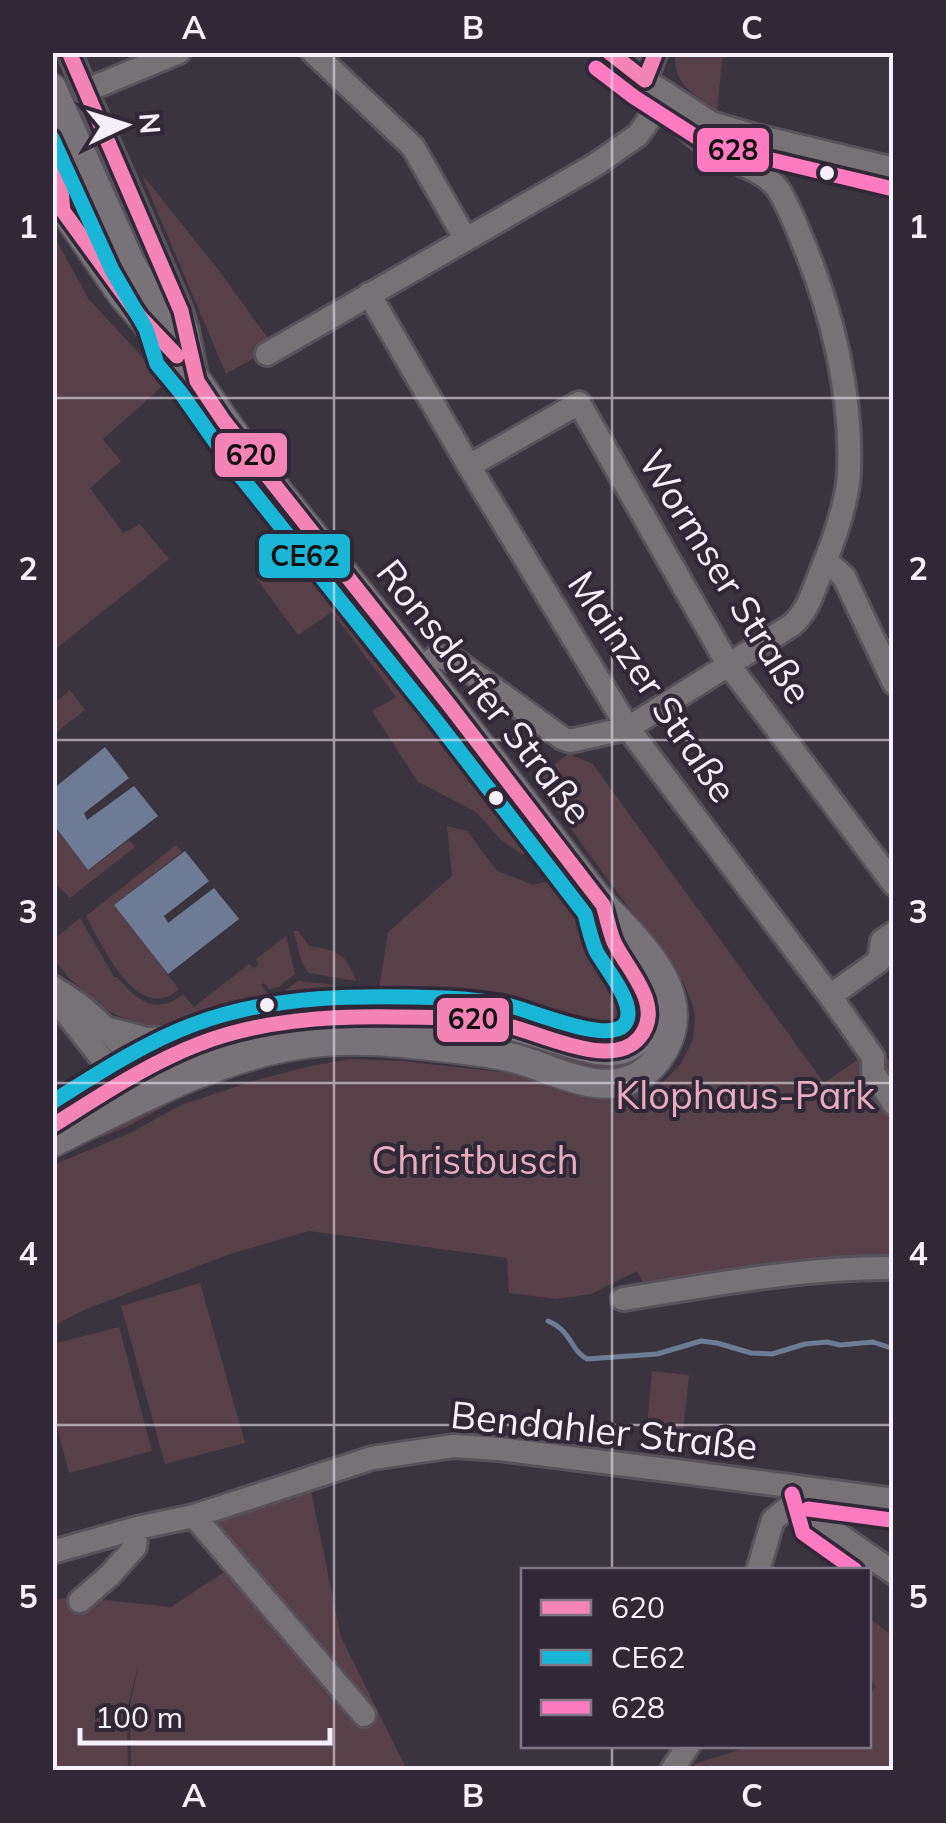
<svg xmlns="http://www.w3.org/2000/svg" width="946" height="1823" font-family="Mulish,sans-serif">
  <style>
    .green { fill: #574048 }
    .water { fill: #6e7b94 }
    .lines { fill: none; stroke-linecap: round; stroke-linejoin: round }
    .stream { stroke: #6e7b94; stroke-width: 5 }
    .minor-casing { stroke: #58535b; stroke-width: 28 }
    .major-casing { stroke: #58535b; stroke-width: 32 }
    .minor { stroke: #767276; stroke-width: 22 }
    .major { stroke: #787279; stroke-width: 28 }
    .bus-1-casing { stroke: #302737; stroke-width: 22 }
    .bus-2-casing { stroke: #302737; stroke-width: 22 }
    .bus-3-casing { stroke: #302737; stroke-width: 22 }
    .bus-1 { stroke: #f483b6; stroke-width: 15 }
    .bus-2 { stroke: #1ab6d8; stroke-width: 15 }
    .bus-3 { stroke: #fe7ac1; stroke-width: 15 }
    .grid { fill: none; stroke: #f6f0fb; stroke-width: 2.5; stroke-opacity: 0.55 }
    .bus-dot { fill: #f6f0fb; stroke: #302737; stroke-width: 4 }
    .labels { text-anchor: middle; stroke-width: 8; stroke-linejoin: round; paint-order: stroke }
    .street-label { font-size: 38px; fill: #f6f0fb; stroke: #302737 }
    .park-label { font-size: 38px; fill: #e8acbc; stroke: #302737 }
    .line-badge { stroke: #302737; stroke-width: 4 }
    .pale-badge-label { font-size: 28px; text-anchor: middle; font-weight: bold; fill: #111 }
    .neatline { fill: none; stroke: #f6f0fb; stroke-width: 4 }
    .grid-label { font-size: 32px; text-anchor: middle; font-weight: bold; fill: #f6f0fb }
  </style>
  <rect width="100%" height="100%" fill="#3a343e"/>
  <path class="green" d="M675,52l48,1 -6,57c-23,-15 -45,-26 -42,-58z
    M141,173l76,95 53,73 -4,10 -40,23z
    M52,232l36,66 78,85 -63,56 18,22 -31,27 33,45 17,-9 29,35 -116,92z
    M304,548l239,297 -20,10 -22,-15 -25,-28 -58,-30 -46,-71 24,-14 -64,-85 -34,23 -41,-56z
    M70,690l15,20 -32,25v-31z
    M568,754l24,9 232,320 36,-25 33,1v202l-247,28 -9,-18 -46,23 -35,5 -47,-6 -2,-35 -198,-27 -82,24 -143,55 -31,16v-161l77,-32 51,-28 72,-24 58,-15 39,-7 52,2 108,12 78,25 30,2 41,-14 22,-22 12,-24 2,-27 -11,-30 -138,-188 -7,-18z
    M52,824l36,46 41,-30 6,7 -65,51 -17,-17z
    M447,826l20,5 30,40 37,14 32,-9 71,127 -5,13 -33,22 -146,-34 -76,-3 11,-69 64,-56z
    M176,845l6,7 -68,53 65,84c-41,37 -77,-44 -93,-73z
    M80,918l34,59h3c20,22 37,40 66,17l11,13 55,-43 5,5 5,-5 -3,-5 30,-23 9,38 -16,13 -10,2 -5,-6 -3,2 7,9 9,-2v6c-34,7 -63,20 -98,25l-2,3h-29l-27,-9 -17,-8 -35,-31 -16,-20v-18z
    M293,931h5l11,15c28,4 38,8 47,35l-47,-8c-12,-14 -9,-26 -16,-42z
    M298,981l30,3 29,8 3,8 -59,-5 -18,3 1,-7z
    M666,1018l-24,43 -26,11 -27,-3 -57,-18 -278,-12 217,-9 119,29z
    M172,1094l4,6 -49,27 -74,29z
    M200,1283l45,160 -80,21 -44,-158z
    M119,1327l33,124 -83,22 -16,-62v-67z
    M652,1371l37,4 -6,57 -36,-4z
    M311,1491l30,146 66,133h-276l-1,-65 9,-42 -12,45 1,62h-75l-1,-170 25,-3 94,10 68,-45 -13,-16 -10,-27z
    M869,1618l24,18v134h-197l-2,-6 58,-18h116l1,-48 6,-11 -6,-16z"/>
  <path class="water" d="M105,747l24,31 -45,35 3,7 47,-34 24,30 -70,54 -35,-46v-35z
    M185,851l24,30 -45,35 4,7 46,-35 25,31 -71,55 -54,-69z"/>
  <g class="lines">
    <path class="stream" d="M548,1321c24,10 22,29 39,38l70,-5 44,-13 16,2 34,10 21,1 33,-10 22,-2 13,3 33,-3 21,7"/>
    <defs>
      <path id="minor" d="M69,52l112,259 6,19 10,51
        M313,52l100,95 52,91
        M608,52l37,28 66,43 41,12 142,34
        M645,80l11,-28
        M85,91l94,-39
        M52,147l6,11 5,53
        M369,294l100,172 159,262 202,268 43,61v15l21,32
        M267,354l328,-189 43,-30 29,-41
        M469,466l110,-63 149,261 166,220
        M826,561l18,16 50,106
        M420,669l17,-13 20,6 105,76 8,3 58,-13 164,-103c16,-14 21,-34 29,-53 11,-27 28,-74 28,-103 3,-75 -17,-156 -45,-224 -8,-19 -15,-39 -26,-56 -14,-19 -39,-24 -58,-35 -16,-9 -29,-22 -42,-34
        M52,987c43,24 73,58 97,100
        M53,987l10,22 40,51 23,37
        M830,996l49,-35 3,-20 12,-8
        M109,1029l38,10h57
        M623,1299c89,-14 180,-32 271,-31
        M811,1489l8,32 75,52
        M194,1516l170,199
        M52,1552l85,-24 57,-12 178,-58 82,-12 45,3 177,22 218,29
        M758,1570l15,-50 38,-31
        M80,1601l30,-26 25,-28 2,-19
        M672,1770l16,-24"/>
      <path id="major" d="M52,88l78,174 34,59 5,16
        M52,193l71,103 74,85 49,70 204,255 153,199c35,37 91,87 62,142 -6,11 -14,22 -25,28 -39,23 -84,-5 -123,-16 -17,-5 -35,-7 -53,-9 -52,-6 -106,-14 -159,-6 -90,13 -172,59 -253,99
        M61,1120c33,-20 65,-42 100,-59 69,-35 147,-46 224,-44 41,2 82,-1 123,8 30,7 58,19 89,25 13,2 28,1 38,-8 37,-31 -15,-83 -25,-116"/>
    </defs>
    <use href="#minor" class="minor-casing"/>
    <use href="#major" class="major-casing"/>
    <use href="#minor" class="minor"/>
    <use href="#major" class="major"/>
    <defs>
      <path id="bus-1" d="M609,52l36,28 11,-28
        M52,148l6,10 5,53 77,106 37,39
        M52,1126c48,-30 95,-62 147,-82 62,-24 130,-28 196,-27 38,0 77,0 114,9 33,8 103,44 130,12 27,-32 -12,-68 -25,-96 -5,-12 -7,-25 -11,-37l-153,-199 -227,-286 -26,-39 -16,-70 -112,-259"/>
      <path id="bus-2" d="M52,138l60,132 34,59 11,35 24,29 49,70 204,255 151,196c3,12 6,25 11,37 8,16 44,56 28,74 -18,19 -94,-15 -117,-20 -20,-4 -40,-6 -60,-7 -85,-3 -174,-4 -255,27 -50,19 -95,49 -140,77"/>
      <path id="bus-3" d="M596,68l38,29 70,45 43,12 142,34
        M792,1494l11,39 52,37
        M808,1509l83,11"/>
    </defs>
    <use href="#bus-1" class="bus-1-casing"/>
    <use href="#bus-2" class="bus-2-casing"/>
    <use href="#bus-3" class="bus-3-casing"/>
    <use href="#bus-1" class="bus-1"/>
    <use href="#bus-2" class="bus-2"/>
    <use href="#bus-3" class="bus-3"/>
  </g>
  <path class="grid" d="M334,52v1718M612,52v1518M52,398h842M52,740h842M52,1083h842M52,1425h842M612,1746v24"/>
  <g class="bus-dot">
    <circle cx="827" cy="173" r="9"/>
    <circle cx="496" cy="798" r="9"/>
    <circle cx="267" cy="1005" r="9"/>
  </g>
  <g class="labels">
    <g class="street-label">
      <text transform="translate(725 577) rotate(58)" y="13">Wormser Straße</text>
      <text transform="translate(652 687) rotate(56)" y="13">Mainzer Straße</text>
      <text transform="translate(484 692) rotate(52)" y="13">Ronsdorfer Straße</text>
      <text transform="translate(604 1431) rotate(6)" y="13">Bendahler Straße</text>
    </g>
    <g class="park-label">
      <text x="745" y="1109">Klophaus-Park</text>
      <text x="475" y="1174">Christbusch</text>
    </g>
  </g>
  <g class="line-badge">
    <rect x="695" y="126" width="76" height="48" rx="10" fill="#fe7ac1"/>
    <rect x="213" y="431" width="76" height="48" rx="10" fill="#f483b6"/>
    <rect x="257" y="532" width="95" height="48" rx="10" fill="#1ab6d8"/>
    <rect x="435" y="996" width="76" height="48" rx="10" fill="#f483b6"/>
  </g>
  <g class="pale-badge-label">
    <text x="733" y="160">628</text>
    <text x="251" y="465">620</text>
    <text x="305" y="566">CE62</text>
    <text x="473" y="1029">620</text>
  </g>
  <rect width="946" height="1823" fill="none" stroke="#302737" stroke-width="110"/>
  <rect x="521" y="1568" width="350" height="180" fill="#302737" stroke="#7f7785" stroke-width="2.5"/>
  <rect x="541" y="1600" width="50" height="15" fill="#f483b6" stroke="#7f7785" stroke-width="2.5"/>
  <text x="611" y="1618" font-size="30" fill="#f6f0fb">620</text>
  <rect x="541" y="1650" width="50" height="15" fill="#1ab6d8" stroke="#7f7785" stroke-width="2.5"/>
  <text x="611" y="1668" font-size="30" fill="#f6f0fb">CE62</text>
  <rect x="541" y="1700" width="50" height="15" fill="#fe7ac1" stroke="#7f7785" stroke-width="2.5"/>
  <text x="611" y="1718" font-size="30" fill="#f6f0fb">628</text>
  <g transform="translate(125 125) rotate(86)" stroke="#302737" stroke-width="8" paint-order="stroke">
  <path d="M0-8L18 38L0 25L-18 38Z" fill="#f6f0fb"/>
  <text y="-15" font-size="28" font-weight="bold" text-anchor="middle" fill="#f6f0fb">N</text>
  </g>
  <path d="M80 1728v15h250v-15" fill="none" stroke="#f6f0fb" stroke-width="5"/>
  <text x="95" y="1728" font-size="30" fill="#f6f0fb" stroke="#302737" stroke-width="8" paint-order="stroke">100 m</text>
  <rect x="55" y="55" width="836" height="1713" class="neatline"/>
  <g class="grid-label">
    <text x="194" y="39">A</text>
    <text x="473" y="39">B</text>
    <text x="752" y="39">C</text>
    <text x="28" y="238">1</text>
    <text x="918" y="238">1</text>
    <text x="28" y="580">2</text>
    <text x="918" y="580">2</text>
    <text x="28" y="923">3</text>
    <text x="918" y="923">3</text>
    <text x="28" y="1265">4</text>
    <text x="918" y="1265">4</text>
    <text x="28" y="1608">5</text>
    <text x="918" y="1608">5</text>
    <text x="194" y="1807">A</text>
    <text x="473" y="1807">B</text>
    <text x="752" y="1807">C</text>
  </g>
</svg>
